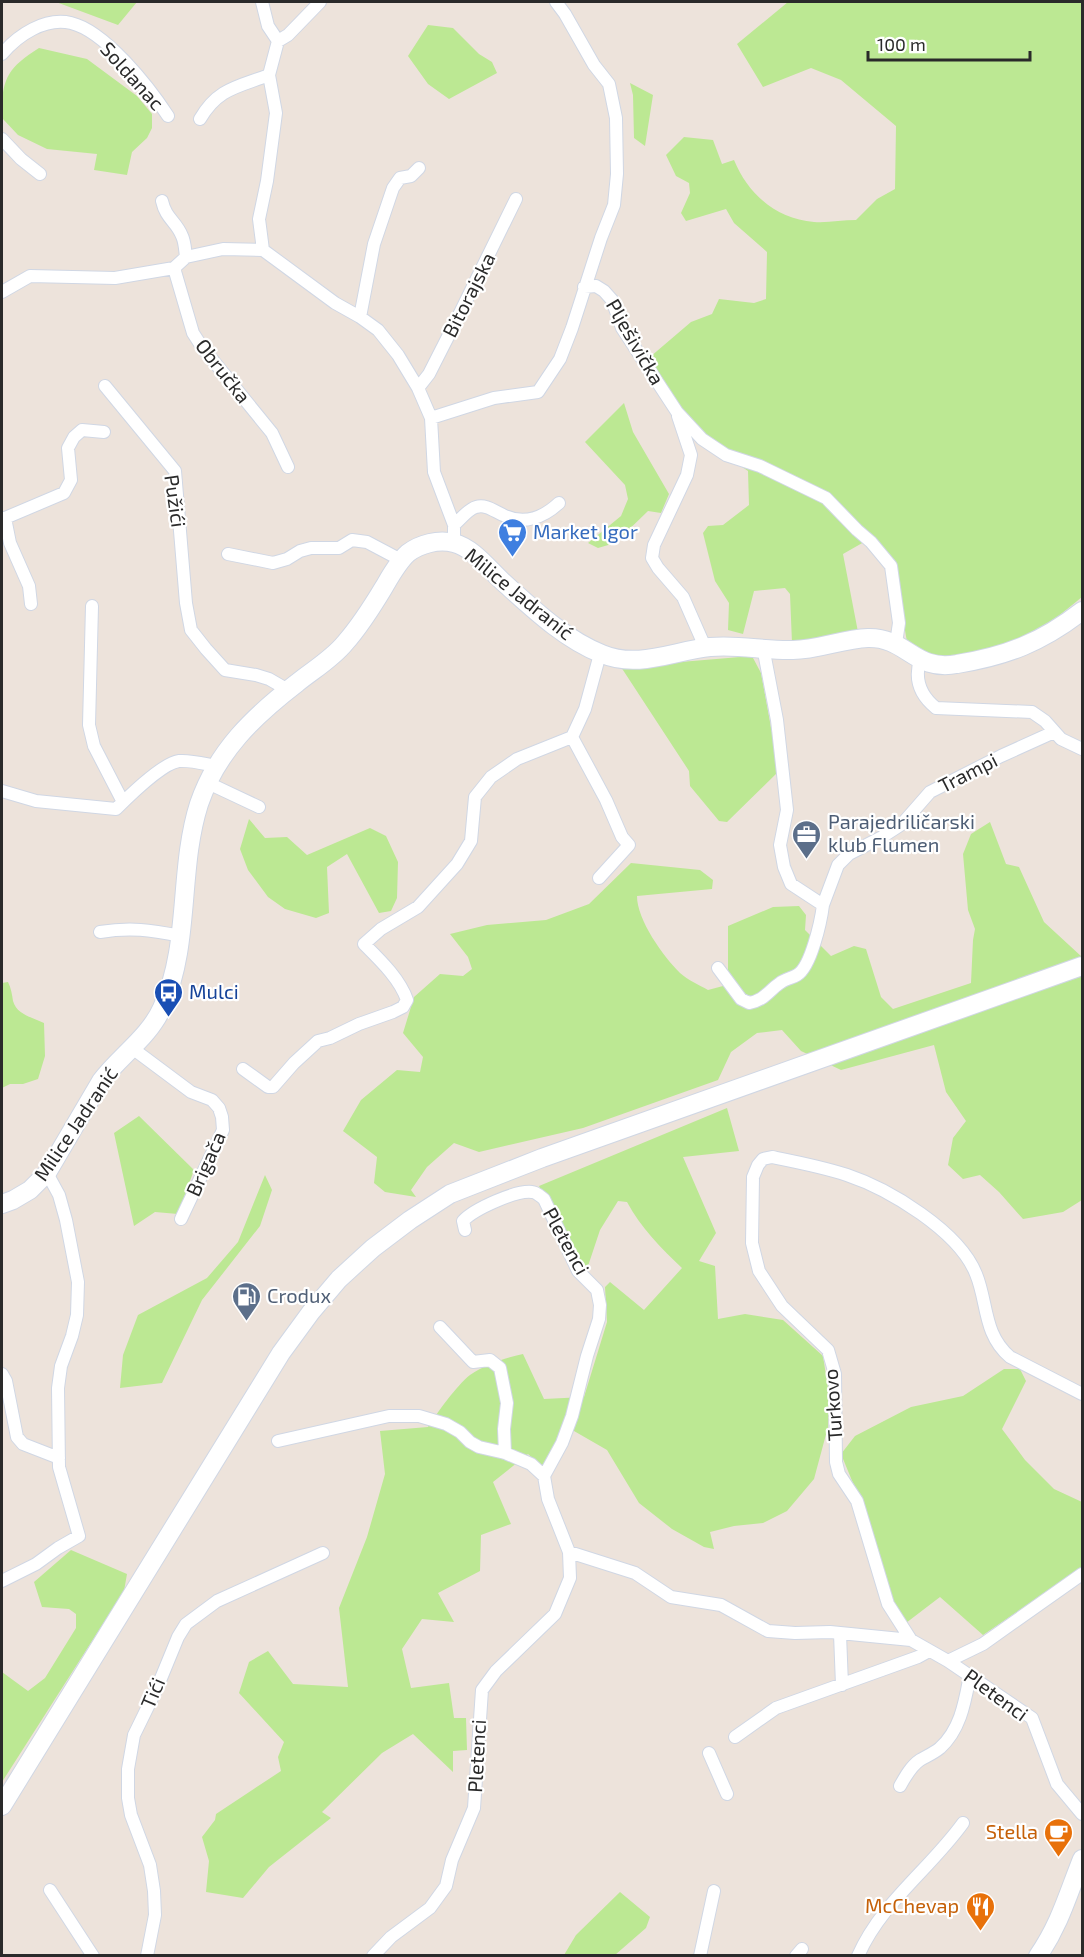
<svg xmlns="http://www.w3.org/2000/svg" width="1084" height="1957" font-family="'Exo 2',sans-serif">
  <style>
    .green { fill: #bce893 }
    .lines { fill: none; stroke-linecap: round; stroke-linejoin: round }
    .street-casing { stroke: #d0d7e4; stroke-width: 14 }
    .secondary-casing { stroke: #d0d7e4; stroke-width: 20 }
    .street { stroke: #fff; stroke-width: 12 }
    .secondary { stroke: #fff; stroke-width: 18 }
    .labels { text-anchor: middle; stroke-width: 4.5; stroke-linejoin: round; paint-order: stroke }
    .street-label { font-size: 20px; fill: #2a2a2a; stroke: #fff }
    .shop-label { font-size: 20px; fill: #366cbe; stroke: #fff; text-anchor: start }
    .service-label { font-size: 20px; fill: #4e5e75; stroke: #fff; text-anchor: start }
    .transit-label { font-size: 20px; fill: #164399; stroke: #fff; text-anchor: start }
    .food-label { font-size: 20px; fill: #c56008; stroke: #fff; text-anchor: end }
  </style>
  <rect width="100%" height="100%" fill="#ede3db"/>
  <path class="green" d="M56,2h81l-19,23z
    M788,2h294v595l-32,26 -45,24 -55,11 -25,-4 -18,-12 -10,-59 -33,-41 -21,12 15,78 -66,11 -2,-49 -5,-6 -31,3 -11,43 -15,-4 1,-27 -14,-22 -12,-48 5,-7 15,-1 26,-20 -1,-34 -45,-30 -42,-56 -11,-28 41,-35 21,-8 7,-15 35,4 12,-4 1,-47 -33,-29 -8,-14 -40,12 -5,-8 9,-20 -1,-10 -13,-7 -10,-21 18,-18 29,3 9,24 12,-4c14,34 42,59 80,62 14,1 28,-2 42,-2l21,-21 18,-10 1,-63 -55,-46 -30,-12 -48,19 -26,-43z
    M428,25l25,3 26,26 13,8 5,11 -48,26 -21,-15 -20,-28z
    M39,48l48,11 50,37 15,18v14l-5,10 -15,14 -5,23 -33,-5 3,-16 -50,-5 -29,-14 -16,-17c-1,-38 5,-50 37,-70z
    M630,83l23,12 -8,51 -11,-8 -1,-43z
    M624,403l9,29 36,62 -8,19 -13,-2 -33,32 -17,5 -10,-5 33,-27 7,-17 -3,-14 -40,-43z
    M752,656l9,17 18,98 -52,51 -8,-1 -29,-35 -1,-15 -68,-104z
    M249,819l16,19 22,-1 20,18 63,-27 16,8 12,26 -1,36 -6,13 -12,2 -32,-59 -20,13 2,46 -13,5 -31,-9 -17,-12 -20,-27 -8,-21z
    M990,822l16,42 13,3 25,55 38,35v243l-19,12 -40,7 -24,-27 -19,-17 -17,4 -15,-14 5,-27 13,-17 -20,-29 -12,-47 -93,25 -40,-19 -19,-21 -25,3 -26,19 -13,28 -135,48 -104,24 -25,-9 -27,24 -16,23 5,7 -31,-5 -11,-9 3,-26 -34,-26 18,-31 36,-30 23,2 3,-15 -20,-24 11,-36 26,-23 23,2 9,-7 -4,-12 -18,-23 37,-9 59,-5 43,-16 42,-41 69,7 13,10 -1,9 -75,7c0,24 26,60 43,77 8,7 19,12 28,17l15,-4 5,-12v-48l45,-19 26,-1 7,9 -1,15 26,26 23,-10 12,3 15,48 12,12 78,-26 2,-43 2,-11 -7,-19 -5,-56 8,-20z
    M8,982c3,6 4,12 5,19 4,14 19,16 31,22l1,33 -7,23 -15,5h-13l-8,4v-105z
    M727,1108l12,43 -56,6 33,76 -17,28 16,5 3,53 27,-5 38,6 40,36 6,39 -1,32 -14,52 -27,32 -24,12 -29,3 -24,6 4,17 -10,-2 -32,-18 -33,-26 -32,-53 -33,-19 -12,1 -20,35 -14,-13 -35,28 18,42 -30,11 -1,36 -42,22 16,29 -32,-3 -20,30 9,39 38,-5 5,35h12l1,32 -14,1v21l-40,-38 -31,19 -60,59 9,6 -62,49 -26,31 -37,-6 3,-31 -7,-24 13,-17 1,-6 65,-43 -3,-14 6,-15 -45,-49 10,-31 19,-11 25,33 55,3 -9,-79 28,-71 18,-63 -5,-43 48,-4c9,-14 29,-42 42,-52 16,-11 35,-17 53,-21l21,45 40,-2 23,-75 -2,-35 5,-5 34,28 38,-42c-21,-20 -41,-40 -55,-66l-9,-1 -18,29 -12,36h-7l-42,-80z
    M139,1116l55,54 -16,44 -23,-2 -21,14 -20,-93z
    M265,1175l7,15 -12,36 -58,74 -40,83 -42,5 3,-33 15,-40 69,-37 31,-36z
    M1004,1369h16l6,12 -24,48 23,31 29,29 28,13v66l-99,67 -43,-38 -38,29 -42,-126 -19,-46 14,-18 56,-29 52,-11z
    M71,1550l56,24 -3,17 -122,191v-110l26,19 17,-13 31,-50v-14l-7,-5 -27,-2 -8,-25z
    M620,1892l30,25 -4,11 -31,27h-51l12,-20z"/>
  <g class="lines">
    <defs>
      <path id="street" d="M262,2l6,24 10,15
        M2,54c16,-19 43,-37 69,-31 34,8 78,64 97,93
        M200,119c18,-31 38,-32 69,-44
        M2,139l19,20 19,15
        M162,201c4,18 14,20 20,35 3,6 3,14 4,21
        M263,250l-4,-31 8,-38 9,-68 -7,-38 9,-34 10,-6 32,-33
        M174,268l19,65 9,14 70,86 16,34
        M584,287l12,-1 8,5 8,9 10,28 55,84 25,27 24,16 34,11 66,32 31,32 14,12 20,24 8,57 -3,20
        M2,292l28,-16 85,2 59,-10 12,-11 37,-8 40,1 72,53 25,14 18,13 20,25 20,33 13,30 3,54 20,53v18
        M360,317l14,-73 19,-56 7,-10 11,-2 8,-8
        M105,386l70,85 11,132 5,27 15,19 19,21 31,5 13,4 19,11
        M418,388l11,-14 30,-59 57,-116
        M678,416l13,39 -4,20 -33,70 -2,13 6,10 25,29 22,50
        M431,418l63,-20 44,-6 22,-33 12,-31 29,-90 13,-33 3,-31 -1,-56 -7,-34 -15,-19 -29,-51 -9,-12
        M2,518h3l59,-25 7,-13 -3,-32 6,-11 8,-7 22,2
        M5,518l5,25 19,43 2,18
        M454,525c6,-5 14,-16 22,-18 10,-3 18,4 27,8 20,10 40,3 56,-12
        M228,554l45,9 14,-4 13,-8 11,-3h28l13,-8 15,2 34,18
        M92,606l-3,119 5,21 29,56
        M920,660c-6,20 1,36 16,48l96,4 13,9 16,18 21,10
        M572,737l34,63 16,37 7,8 -30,33
        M208,783l51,24
        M2,791l34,10 80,8c13,-13 47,-46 63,-48 12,-1 26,3 37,5
        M823,905l15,-40 11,-11 33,-17 20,-13 28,-32 71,-36 53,-24
        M100,932c31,-5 50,-2 81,4
        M718,968l23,31 8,4c16,-3 19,-12 31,-20 5,-4 12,-5 17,-8 14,-8 24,-54 26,-70l-32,-21 -7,-17 -4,-22 7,-35 -10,-90 -14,-73
        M132,1048l59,44 21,8 7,8 3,9 1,13 -42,89
        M243,1069l25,18h5l21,-24 24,-22 12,-3 29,-14 34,-12 10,-5 4,-7c-7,-21 -27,-40 -43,-56l17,-15 37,-22 39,-43 14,-23 4,-44 16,-20 26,-18 55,-22 13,-28 15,-55
        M440,1327l33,35 17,-2 10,8 7,35 -3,26 1,24
        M2,1374l4,7 11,56 6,7 36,14
        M278,1441l111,-25h30l27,8 14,8 10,10 9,5 26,6 26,11 13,12
        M569,1552l66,21 36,24 50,8 47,26 27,2 35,-1 81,8 37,21 84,57 25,66 25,30
        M2,1581l34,-17 22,-16 21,-12 -20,-69 -1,-79 3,-22 11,-30 5,-21 1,-33 -12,-62 -7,-25 -12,-22
        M840,1634l2,51
        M911,1640l-23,-36 -31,-103 -18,-27 -3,-12 -1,-88 -7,-24 -46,-44 -23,-35 -7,-28 1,-66 5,-12 5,-6 9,-2c25,5 51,10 75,18 42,14 112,56 129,99 12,29 7,60 34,83l72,37
        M948,1661l35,-17 99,-70
        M735,1737l41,-29 142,-51 11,-6
        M709,1753l18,41
        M900,1786c5,-9 11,-20 20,-26 7,-4 14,-7 20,-12 21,-19 25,-47 30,-73
        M50,1890l43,66
        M147,1956l8,-41 -1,-24 -4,-26 -19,-50 -3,-17v-29l6,-34 23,-47 21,-51 8,-13 31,-23 106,-48
        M373,1956l18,-19 39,-29 16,-22 6,-26 22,-52 8,-118 14,-19 59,-57 15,-36 -1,-26 -21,-53 -4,-23 18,-33 10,-27 15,-60 12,-37 1,-14 -3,-15 -19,-19 -34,-72c-4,-3 -8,-7 -12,-7 -16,-2 -58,17 -69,29l2,9
        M700,1956l14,-65
        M796,1956l6,-7
        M858,1956c23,-53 72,-87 105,-133"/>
      <path id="secondary" d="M2,1204l11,-4 17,-10 17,-17 54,-92c19,-25 48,-44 61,-73 29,-64 16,-138 37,-204 18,-53 55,-88 98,-121 16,-13 35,-24 48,-40 15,-17 27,-36 39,-56 7,-12 14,-25 24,-34 12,-9 30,-14 46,-10 19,5 34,25 48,38 30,27 62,58 100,73 36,15 71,-3 108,-7 28,-3 55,4 83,3 25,0 49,-11 75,-12 39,-1 46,34 89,26 50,-8 85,-22 125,-53
        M2,1806l279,-453 30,-41 28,-33 34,-31 37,-28 40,-26 92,-36 540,-192
        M1038,1956c22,-32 30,-62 44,-97"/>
    </defs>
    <use href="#street" class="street-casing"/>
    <use href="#secondary" class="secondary-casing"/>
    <use href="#street" class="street"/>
    <use href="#secondary" class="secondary"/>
  </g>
  <defs>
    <symbol id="supermarket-pin" viewBox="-11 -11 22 30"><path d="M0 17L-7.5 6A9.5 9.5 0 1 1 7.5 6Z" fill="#3f7fe0" stroke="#fff"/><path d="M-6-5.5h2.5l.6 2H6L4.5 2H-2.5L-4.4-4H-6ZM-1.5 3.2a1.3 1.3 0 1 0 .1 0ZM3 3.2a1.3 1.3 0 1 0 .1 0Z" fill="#fff"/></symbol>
    <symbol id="office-pin" viewBox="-11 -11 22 30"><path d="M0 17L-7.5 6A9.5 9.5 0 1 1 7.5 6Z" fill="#5c6f8a" stroke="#fff"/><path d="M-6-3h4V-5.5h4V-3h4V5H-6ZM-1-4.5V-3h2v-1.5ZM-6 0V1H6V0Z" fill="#fff"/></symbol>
    <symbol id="bus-pin" viewBox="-11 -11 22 30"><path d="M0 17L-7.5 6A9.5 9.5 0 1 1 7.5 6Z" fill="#1a4fb4" stroke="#fff"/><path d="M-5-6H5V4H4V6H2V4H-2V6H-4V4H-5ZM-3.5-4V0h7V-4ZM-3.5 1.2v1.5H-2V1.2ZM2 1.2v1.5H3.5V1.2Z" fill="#fff"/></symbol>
    <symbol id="fuel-pin" viewBox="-11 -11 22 30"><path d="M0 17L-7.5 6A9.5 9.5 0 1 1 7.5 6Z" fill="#5c6f8a" stroke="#fff"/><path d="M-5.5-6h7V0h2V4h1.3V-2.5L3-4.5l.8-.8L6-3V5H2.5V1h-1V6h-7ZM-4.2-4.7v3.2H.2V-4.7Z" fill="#fff"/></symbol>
    <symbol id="cafe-pin" viewBox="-11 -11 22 30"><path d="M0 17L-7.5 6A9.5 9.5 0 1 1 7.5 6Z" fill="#e8710a" stroke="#fff"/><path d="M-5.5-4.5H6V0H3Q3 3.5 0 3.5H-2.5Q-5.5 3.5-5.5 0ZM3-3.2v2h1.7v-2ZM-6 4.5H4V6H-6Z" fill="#fff"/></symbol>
    <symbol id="restaurant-pin" viewBox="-11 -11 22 30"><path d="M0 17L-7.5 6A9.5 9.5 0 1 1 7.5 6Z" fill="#e8710a" stroke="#fff"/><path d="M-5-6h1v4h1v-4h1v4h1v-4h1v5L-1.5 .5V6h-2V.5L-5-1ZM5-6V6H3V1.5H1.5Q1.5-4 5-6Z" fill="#fff"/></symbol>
  </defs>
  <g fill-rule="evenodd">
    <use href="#supermarket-pin" x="496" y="516" width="33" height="45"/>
    <use href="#office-pin" x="790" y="818" width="33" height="45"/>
    <use href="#bus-pin" x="152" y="976" width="33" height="45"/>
    <use href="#fuel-pin" x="230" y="1280" width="33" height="45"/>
    <use href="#cafe-pin" x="1042" y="1816" width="33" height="45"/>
    <use href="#restaurant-pin" x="964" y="1890" width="33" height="45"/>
  </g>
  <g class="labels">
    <g class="street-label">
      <text transform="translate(132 76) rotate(48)" y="7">Soldanac</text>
      <text transform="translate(469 295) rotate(-63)" y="7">Bitorajska</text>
      <text transform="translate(635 342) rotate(60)" y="7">Plješivička</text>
      <text transform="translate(223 371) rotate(52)" y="7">Obručka</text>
      <text transform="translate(175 501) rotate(82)" y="7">Pužići</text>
      <text transform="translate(519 594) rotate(39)" y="7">Milice Jadranić</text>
      <text transform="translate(968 773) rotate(-27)" y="7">Trampi</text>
      <text transform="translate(76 1124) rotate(-56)" y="7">Milice Jadranić</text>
      <text transform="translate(206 1164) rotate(-66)" y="7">Brigača</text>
      <text transform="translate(566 1241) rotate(61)" y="7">Pletenci</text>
      <text transform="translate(833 1405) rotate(-94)" y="7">Turkovo</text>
      <text transform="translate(153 1693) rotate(-67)" y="7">Tići</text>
      <text transform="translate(996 1695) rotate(36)" y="7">Pletenci</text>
      <text transform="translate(477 1756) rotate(-87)" y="7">Pletenci</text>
    </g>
    <g class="shop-label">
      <text x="533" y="539">Market Igor</text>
    </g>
    <g class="service-label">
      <text x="828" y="829">Parajedriličarski<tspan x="828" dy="23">klub Flumen</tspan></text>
      <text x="267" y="1303">Crodux</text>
    </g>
    <g class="transit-label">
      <text x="189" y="999">Mulci</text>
    </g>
    <g class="food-label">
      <text x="1038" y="1839">Stella</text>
      <text x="959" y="1913">McChevap</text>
    </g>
  </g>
  <rect width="1084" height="1957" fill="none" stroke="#2a2a2a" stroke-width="6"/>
  <path d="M868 51v9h162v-9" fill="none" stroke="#2a2a2a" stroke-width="3"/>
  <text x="877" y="51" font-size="18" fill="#2a2a2a" stroke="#ffffff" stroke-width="4.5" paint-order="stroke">100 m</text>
</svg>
